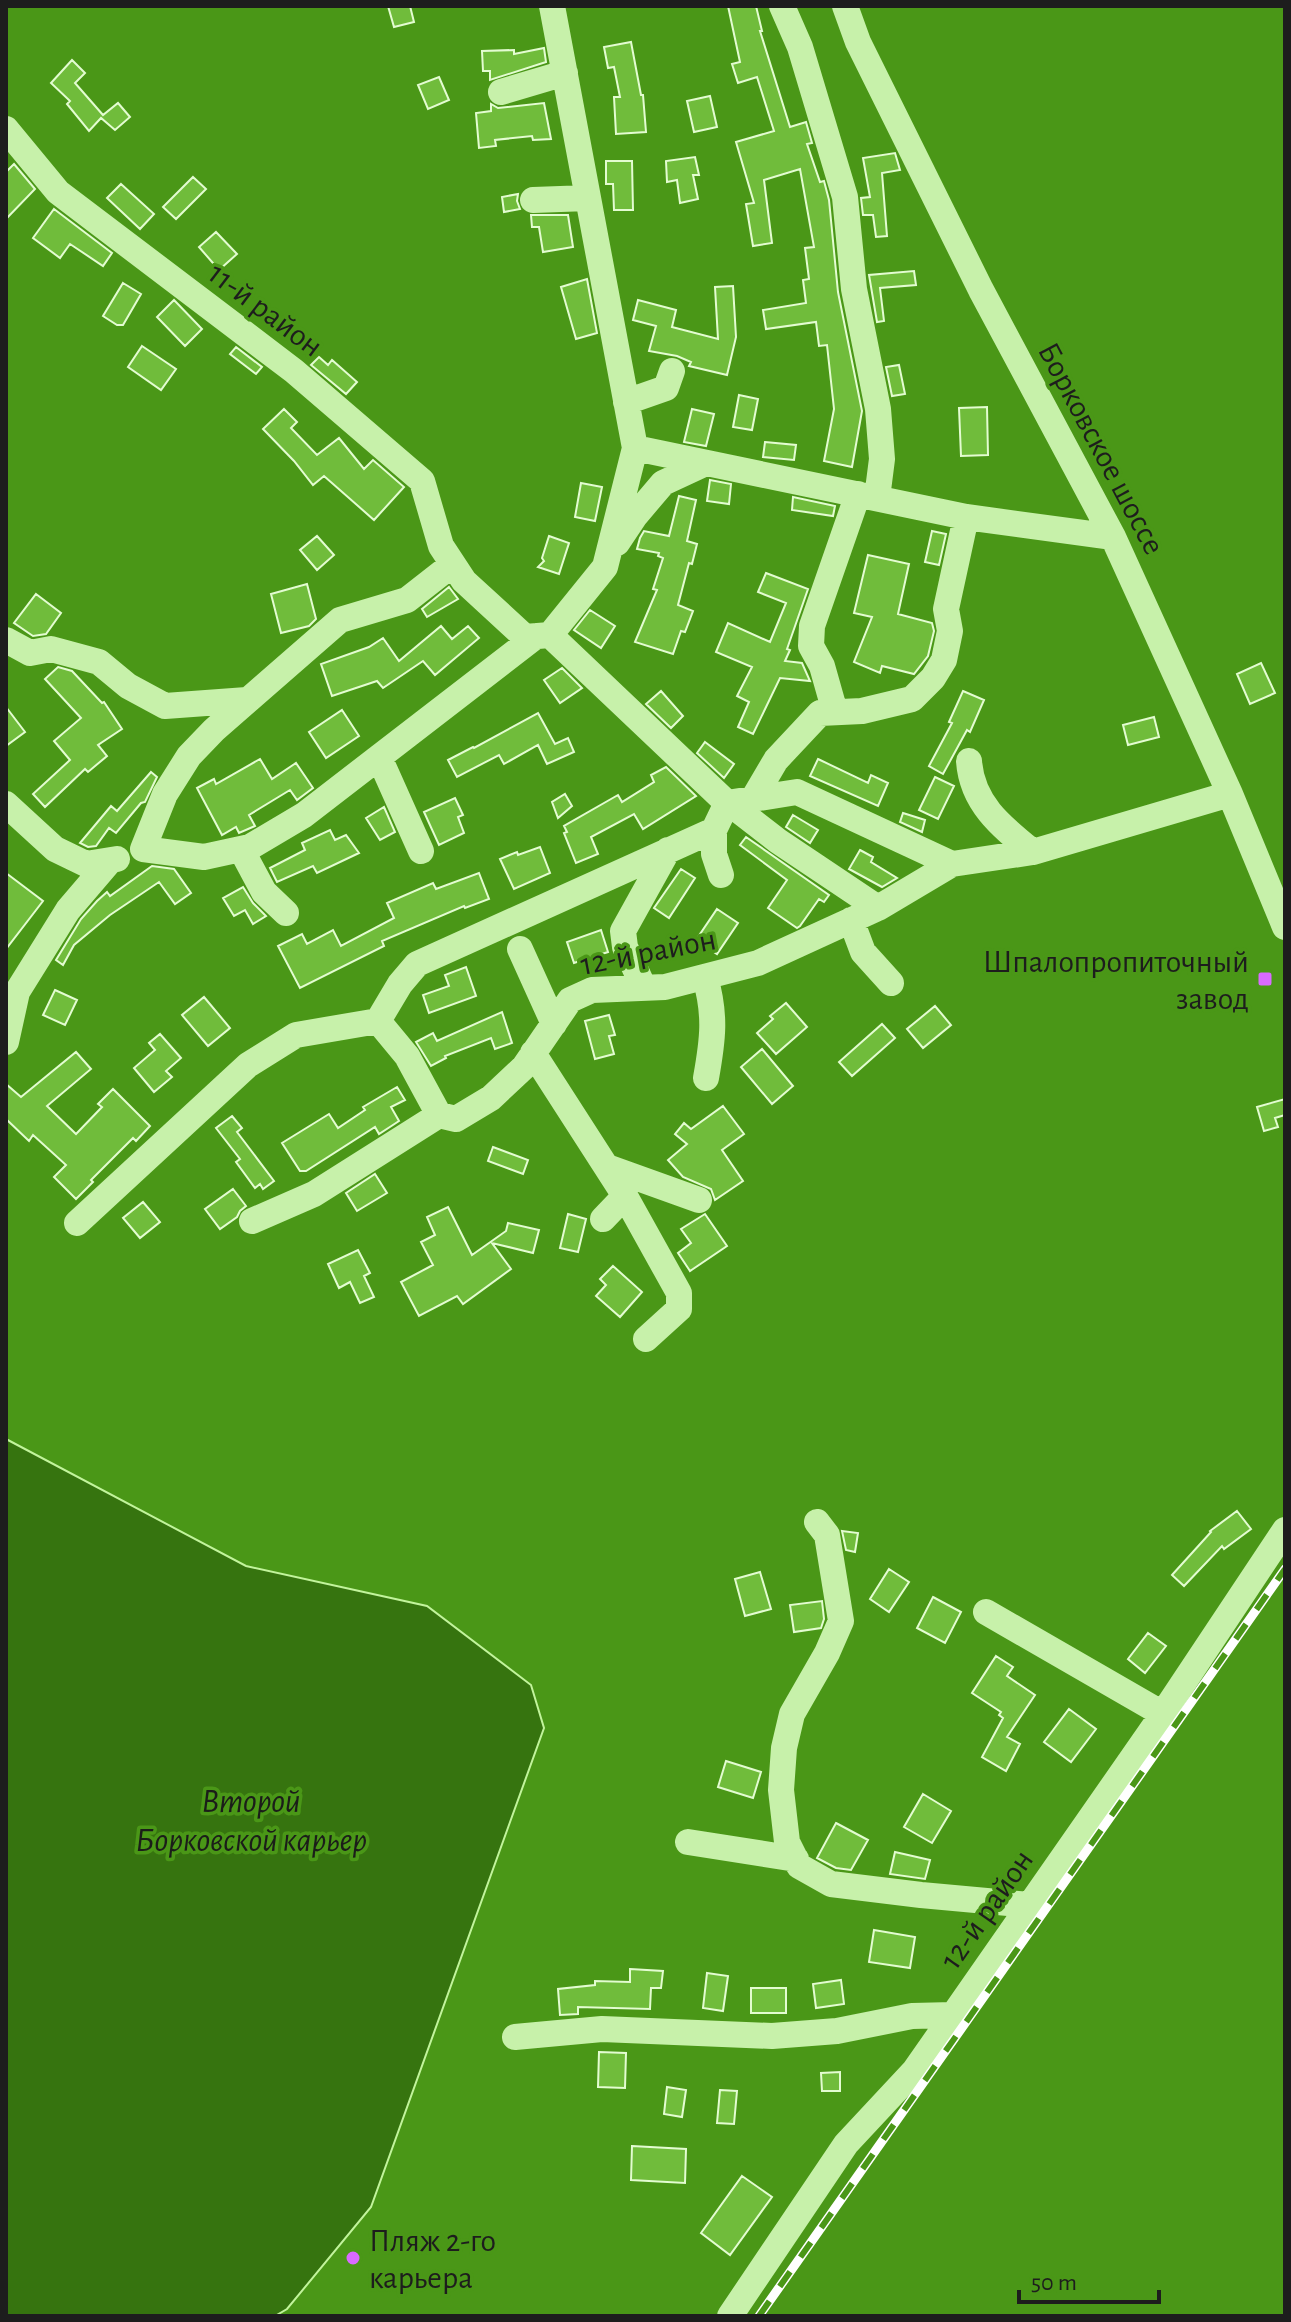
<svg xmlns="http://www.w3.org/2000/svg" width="1291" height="2322" font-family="'Alegreya Sans',sans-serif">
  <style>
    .water { fill: #36740f; stroke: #c2f49c; stroke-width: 2 }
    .building { fill: #70bc3b; stroke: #e3fcd1; stroke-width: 2 }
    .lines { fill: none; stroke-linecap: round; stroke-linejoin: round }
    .minor { stroke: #c7f1aa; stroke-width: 26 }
    .rail-casing { stroke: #fff; stroke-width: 9 }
    .rail { stroke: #4a9717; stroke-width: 6; stroke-dasharray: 18; stroke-linecap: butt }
    .poi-dot { fill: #d96aff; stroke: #4a9717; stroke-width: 3 }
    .labels { text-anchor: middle; stroke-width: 7; stroke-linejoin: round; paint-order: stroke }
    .street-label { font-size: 32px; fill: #1d1d1d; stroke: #4a9717 }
    .poi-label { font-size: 32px; fill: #1d1d1d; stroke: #4a9717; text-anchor: end }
    .water-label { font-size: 34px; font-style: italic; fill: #1b1d19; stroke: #4a9717 }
  </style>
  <rect width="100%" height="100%" fill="#4a9717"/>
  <path class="water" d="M6,1439l240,127 181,40 104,79 13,43 -173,479 -84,102 -12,7h-269z"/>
  <path class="building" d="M388,6h22l4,16 -20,5z
    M728,6h28l6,25h-2l30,96 16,-5 6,21 -5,1 13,38 4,-1 5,19 9,92 24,119 -10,56 -28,-6 10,-52 -7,-64 -8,1 -3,-24 -50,7 -3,-19 43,-7 -3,-23 6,-1 -4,-31 9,-1 -14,-78 -36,11 8,63 -19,3 -7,-42 8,-1 -18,-61 38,-11 -17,-54 -19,6 -6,-19 8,-2z
    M631,42l10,53h2l3,37 -30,2 -2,-37h6l-6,-30 -6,1 -4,-21z
    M544,48l2,14 -56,18v-9h-7l-1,-20 32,-1v4z
    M72,60l13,13 -10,10 28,32 15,-12 12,14 -15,13 -14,-12 -12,13 -22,-27 3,-3 -19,-18z
    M439,77l10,23 -21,9 -10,-24z
    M710,96l7,31 -23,5 -7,-31z
    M544,103l7,36 -18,1 -1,-4 -37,4 1,6 -17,2 -3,-35 15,-2v-7l7,4z
    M895,153l5,17 -18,3 5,63 -11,1 -3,-22h-10l-2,-17 9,-1 -7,-39z
    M695,157l4,18h-6l5,24 -18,4 -3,-23 -10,2 -1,-21z
    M606,161h26l1,49h-19l-1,-26h-7z
    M14,164l21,25 -29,30v-47z
    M193,177l13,12 -30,30 -13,-12z
    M121,184l33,30 -14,15 -33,-31z
    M518,194l-1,7 3,8 -16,3 -2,-15z
    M54,209l58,44 -9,13 -33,-22 -10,14 -27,-20z
    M531,215h37l5,32 -30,5 -4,-25h-7z
    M216,232l21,22 -18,16 -20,-23z
    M914,271l2,14 -36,3 4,33 -7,1 -8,-47z
    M587,279l10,54 -21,6 -15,-52z
    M123,283l18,11 -18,31h-6l-14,-9z
    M733,286l3,51 -9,38 -38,-9 2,-4 -14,-6 -28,-5 7,-25 -23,-6 5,-20 38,10 -4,17 46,12 -3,-52z
    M174,300l28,29 -17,17 -28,-29z
    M142,346l34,23 -15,21 -33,-23z
    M236,347l26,20 -6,7 -26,-20z
    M319,357l9,8 4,-5 25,22 -11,12 -35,-29z
    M899,365l6,29 -13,2 -6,-29z
    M739,395l19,4 -6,31 -19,-3z
    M987,407l1,48 -27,1 -2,-48z
    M284,409l13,13 -6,6 26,27 22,-17 25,31 9,-9 31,27 -30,33 -50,-44 -11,9 -19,-24 -31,-32z
    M692,409l22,5 -8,32 -22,-4z
    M765,442l31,3 -2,15 -31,-3z
    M710,480l21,4 -2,20 -22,-3z
    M581,483l21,4 -7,34 -20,-4z
    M679,496l17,4 -9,41 10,3 -5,20 -3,-1 -11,42 15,6 -8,21 -4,-1 -8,23 -38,-12 22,-52 -4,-1 10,-31 -5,-2 1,-3 -22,-4 3,-11 4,-7 25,5z
    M793,497l42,9 -2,10 -41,-6z
    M932,531l14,3 -7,31 -14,-3z
    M317,536l17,19 -17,15 -17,-20z
    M549,536l20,7 -10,31 -21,-7 6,-6 -2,-3z
    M868,555l41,9 -11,50 34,9 2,8 -6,25 -14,18 -32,-8 -2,7 -26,-11 18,-45 -18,-4z
    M766,573l42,16 -21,60 3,1 -5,11 17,2 8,18 -30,-3 -27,56 -15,-7 11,-25 -12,-6 15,-29 -36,-15 12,-29 42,19 16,-39 -28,-11z
    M307,584l9,35 -7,7 -28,7 -10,-39z
    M449,587l9,12 -31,18 -5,-8z
    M36,594l25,19 -15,21 -13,2 -19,-13z
    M590,610l25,16 -14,22 -27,-18z
    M441,626l11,13 16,-13 11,12 -44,37 -12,-14 -40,27 -6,-7 -45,15 -11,-32 48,-17 14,-9 16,23z
    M1261,663l14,30 -25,11 -13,-30z
    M58,667l14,4 30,32 2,-1 18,27 -24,16 9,11 -19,16 -3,-3 -40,38 -12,-13 37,-34 -16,-19 27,-23 -36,-39z
    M562,668l20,20 -22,15 -16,-23z
    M661,691l22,25 -12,12 -25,-24z
    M963,691l21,9 -14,32 -3,-2 -24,44 -14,-8 23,-43 -3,-1z
    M6,707l19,25 -19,14z
    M342,710l17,26 -33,22 -17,-26z
    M538,713l17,31 13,-6 6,14 -27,12 -9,-19 -34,19 -5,-9 -42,22 -9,-17 25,-13 1,1z
    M1154,717l5,20 -31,8 -5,-20z
    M705,742l29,22 -10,14 -27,-25z
    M260,759l12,20 24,-16 17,25 -16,12 -7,-10 -41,25 6,11 -16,7 -3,-6 -14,8 -25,-47 17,-9 2,5z
    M818,759l50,24 3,-8 17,8 -10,23 -68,-30z
    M666,767l30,29 -53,33 -9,-15 -43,23 7,17 -22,9 -12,-30 3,-1 -3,-6 54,-31 4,7 32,-20 -3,-7z
    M151,772l6,5 -12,25 -4,1 -25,30 -7,-5 -13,18 -8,1 -8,-4 31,-37 6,5z
    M935,777l19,9 -16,33 -19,-9z
    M565,794l7,12 -14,12 -6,-16z
    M455,798l8,17 -5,2 6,16 -25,12 -15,-33z
    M384,807l11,25 -15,8 -14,-22z
    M903,813l22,7 -3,12 -22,-10z
    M793,815l25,15 -8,13 -24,-16z
    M330,830l5,10 11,-5 13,18 -42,20 -4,-7 -36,16 -7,-14 35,-18 -3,-7z
    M746,837l83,58 -5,7 -5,-3 -19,27 -3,2 -29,-20 19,-28 -47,-35z
    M540,847l10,26 -36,16 -14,-30 17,-7 1,3z
    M860,850l13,7 -2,5 26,16 -15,9 -33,-18z
    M152,866l22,3 17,24 -16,11 -16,-22 -49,33 -36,30 -11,20 -7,-5 25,-41 16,-18 10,-9 3,4z
    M681,869l14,9 -26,40 -15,-10z
    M6,873l37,28 -37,48z
    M479,873l10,26 -24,9 -1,-2 -82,35 2,5 -84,42 -22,-42 24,-12 5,10 26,-14 8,16 53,-28 -7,-15 46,-20 3,6z
    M243,887l10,16 13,13 -13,8 -8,-14 -11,6 -11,-18z
    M717,909l21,14 -21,31 -21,-14z
    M601,930l7,22 -34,11 -7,-21z
    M466,967l10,29 -47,17 -6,-18 26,-9 -4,-11z
    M55,990l22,10 -12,25 -22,-10z
    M204,997l26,31 -22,18 -26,-31z
    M786,1003l21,24 -31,27 -19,-21 16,-14 -3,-3z
    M935,1006l16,19 -28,23 -16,-19z
    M502,1012l10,31 -17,6 -4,-11 -46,18 1,2 -15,8 -15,-24 17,-9 4,8z
    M609,1015l6,20 -6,1 5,18 -19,5 -10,-38z
    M882,1024l13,14 -43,38 -13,-14z
    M160,1034l21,24 -15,13 6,6 -18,15 -20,-24 21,-18 -6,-7z
    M762,1049l31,37 -21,18 -31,-37z
    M76,1052l15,17 -44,37 29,28 26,-27 -4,-3 15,-15 37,37 -14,15 -3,-3 -42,42 2,2 -17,17 -22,-22 12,-12 -33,-30 -4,6 -23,-22v-35l15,13z
    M397,1087l8,13 -14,7 8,14 -20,13 -4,-7 -69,44h-6l-18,-28 47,-29 9,14 27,-18 -2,-3z
    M1285,1099v16l-10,3 3,9 -14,4 -7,-24z
    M723,1106l21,28 -22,16 21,31 -28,19 -4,-11 -28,-12 -15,-17 19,-16 -12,-10 9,-11 7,6z
    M232,1116l10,12 -5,4 37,49 -11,8 -3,-5 -5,4 -19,-26 4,-3 -24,-31z
    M493,1147l35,13 -5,14 -35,-13z
    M375,1174l12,19 -30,18 -11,-18z
    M233,1189l13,17 -6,5 -3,6 -17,12 -15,-20z
    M143,1202l17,20 -20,16 -17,-20z
    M448,1207l24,48 34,-24 2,-8 31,7 -6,23 -41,-10 19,26 -48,35 -6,-8 -38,20 -18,-34 32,-17 -12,-23 14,-7 -8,-18z
    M568,1214l18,5 -8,33 -18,-4z
    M705,1214l22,32 -37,25 -12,-18 13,-10 -10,-14z
    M358,1250l12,23 -6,3 10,21 -14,6 -10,-21 -11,6 -11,-24z
    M613,1266l29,26 -22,25 -24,-21 10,-11 -6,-6z
    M1237,1511l14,18 -27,20 -2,-3 -38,40 -12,-11 39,-43 -1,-1z
    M842,1531l16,2 -3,19 -9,-2z
    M889,1569l20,13 -20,30 -19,-13z
    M760,1572l11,37 -26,7 -10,-37z
    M933,1597l28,15 -16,31 -28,-15z
    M822,1601l2,18 -3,9 -27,4 -4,-27z
    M1148,1633l18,13 -21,27 -17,-14z
    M996,1656l17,11 -6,9 28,19 -28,42 13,7 -14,27 -24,-14 21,-39 -4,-3 2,-3 -29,-19z
    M1069,1709l27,20 -25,33 -27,-20z
    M726,1761l35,11 -8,26 -35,-11z
    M923,1794l28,17 -19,32 -28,-16z
    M836,1823l32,17 -17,30 -15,-2 -19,-10z
    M895,1852l35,8 -5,19 -35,-5z
    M874,1930l41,7 -5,31 -41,-6z
    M630,1969l33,2 -2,17h-10l-1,21 -72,-2v7l-18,1 -2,-26 37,-4v-4l35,1z
    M707,1973l21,3 -5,35 -20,-3z
    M841,1980l3,24 -28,4 -3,-24z
    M751,1988h35v25h-35z
    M599,2052l27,1 -1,35 -27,-1z
    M840,2072v19h-18l-1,-18z
    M667,2087l19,3 -4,27 -18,-3z
    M720,2090l17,1 -3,33 -17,-1z
    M632,2146l54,3 -1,34 -54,-3z
    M742,2176l30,21 -42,58 -29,-22z"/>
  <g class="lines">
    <path class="minor" d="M782,6l18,41 45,150 9,92 24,120 4,50 -5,39
      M845,6l13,36 123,248 132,247 117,257 55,133
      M501,92l64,-19
      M6,129l52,63 236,179 128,110 19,65 23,35 61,56 25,-2 177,168 70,-11 155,72 81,-12 197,-58
      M533,200l55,-2
      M626,402l40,-14 6,-17
      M635,448l331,69 147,20
      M617,543l18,-27 28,-33 43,-20
      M453,564l-46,36 -67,20 -126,110 -25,26 -24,38 -22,55 61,8 46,-10 54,-32 232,-179
      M550,635l55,-68 30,-119 -83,-442
      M6,640l24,13 21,-4 48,13 29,24 37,20 82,-6
      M835,712l-13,-46 -11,-20 1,-20 46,-132
      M379,757l42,94
      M969,761c3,43 33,66 64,91
      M753,799l23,-39 44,-47 42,-2 50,-12 21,-21 11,-18 6,-29 -4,-22 20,-92
      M729,803l49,38 100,67
      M6,804l49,45 31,15 31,-5
      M714,830v24l7,21
      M241,849l23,43 22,21
      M851,920l12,32 28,31
      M520,949l34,75
      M705,977c11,38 8,62 1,101
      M644,988l-19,-41 -2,-16 45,-81
      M378,1021l22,-37 17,-20 297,-134 13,-27
      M6,1042l11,-50 51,-82 41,-48
      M533,1053l92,143 54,97v16l-33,30
      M607,1167l92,33
      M603,1219l22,-23
      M252,1221l62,-27 125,-79
      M77,1223l171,-158 48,-30 82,-14 29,35 32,59 17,4 35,-21 33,-31 46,-67 22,-10 73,-3 93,-24 120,-55 74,-44
      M817,1522l10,13 14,86 -14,32 -35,61 -8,34 -3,42 6,52 12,24 32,18 90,11 109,10
      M986,1612l177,102
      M688,1842l108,17
      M515,2037l87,-8 170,7 65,-5 75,-15 41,-1
      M730,2316l116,-172 69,-74 239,-343 131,-197"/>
    <defs>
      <path id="rail" d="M759,2316l526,-747"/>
    </defs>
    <use href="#rail" class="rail-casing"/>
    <use href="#rail" class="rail"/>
  </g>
  <g class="poi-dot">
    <rect x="1257" y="971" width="16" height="16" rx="4"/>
    <circle cx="353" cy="2258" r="8"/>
  </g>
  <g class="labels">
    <g class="street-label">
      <text transform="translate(266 309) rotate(37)" y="11">11-й район</text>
      <text transform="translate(1102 448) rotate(62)" y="11">Борковское шоссе</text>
      <text transform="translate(648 951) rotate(-11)" y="11">12-й район</text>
      <text transform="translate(986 1909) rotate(-55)" y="11">12-й район</text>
    </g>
    <g class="poi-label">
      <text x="1249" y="972">Шпалопропиточный<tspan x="1249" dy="37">завод</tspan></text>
      <text x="369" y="2251" text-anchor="start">Пляж 2-го<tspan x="369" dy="37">карьера</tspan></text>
    </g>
    <g class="water-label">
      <text x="251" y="1812">Второй<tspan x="251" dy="39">Борковской карьер</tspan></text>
    </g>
  </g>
  <rect width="1291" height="2322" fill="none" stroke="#1d1d1d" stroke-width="16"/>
  <path d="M1019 2290v12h140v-12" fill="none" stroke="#1d1d1d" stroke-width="4"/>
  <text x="1031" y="2290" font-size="24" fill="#1d1d1d" stroke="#4a9717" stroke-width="6" paint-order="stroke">50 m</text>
</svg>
